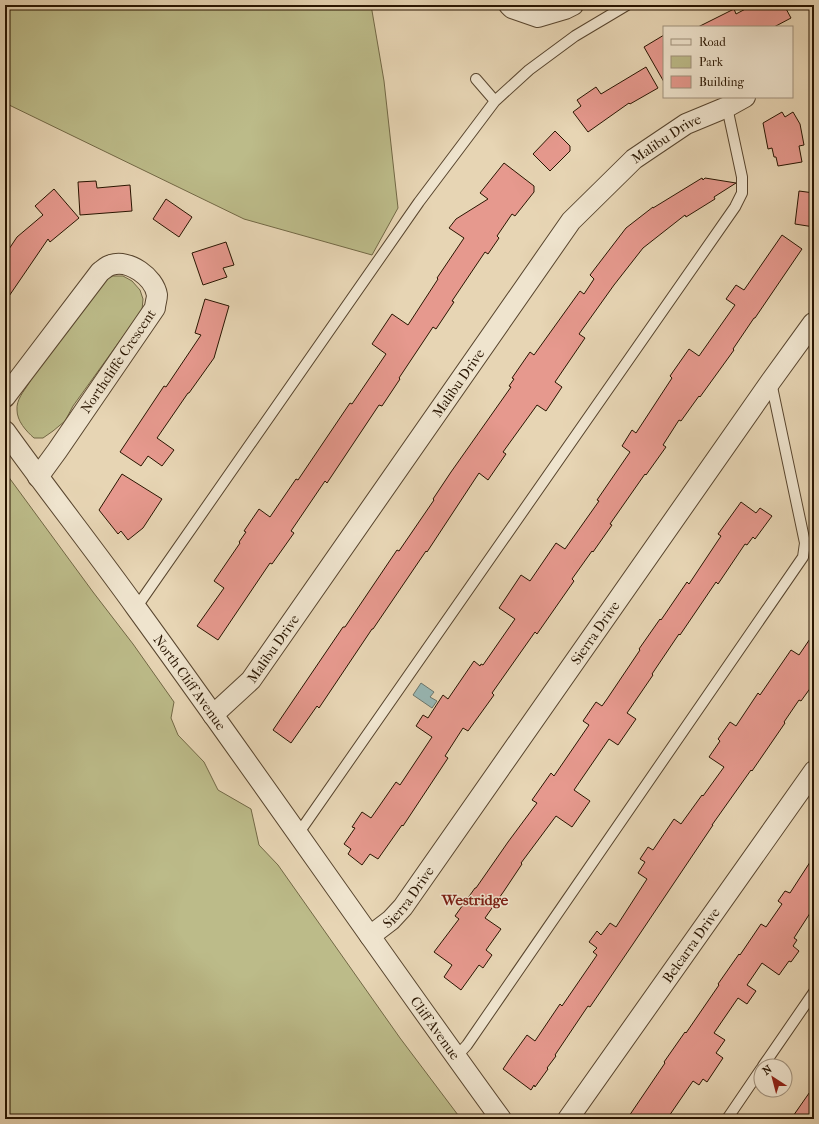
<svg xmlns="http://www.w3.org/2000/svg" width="819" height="1124" font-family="'IM FELL French Canon',serif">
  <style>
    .green { fill: #bcbb89; stroke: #726845 }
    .water { fill: #98b7b4; stroke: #6c766c }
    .building { fill: #e6998e; stroke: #291501 }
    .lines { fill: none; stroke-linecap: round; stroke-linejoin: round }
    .lane-casing { stroke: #58452e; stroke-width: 12 }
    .street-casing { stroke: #58452e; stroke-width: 22 }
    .lane { stroke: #efe4ce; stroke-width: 10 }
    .street { stroke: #efe4ce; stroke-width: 20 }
    .labels { text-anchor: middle; stroke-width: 3; stroke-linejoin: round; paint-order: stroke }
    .street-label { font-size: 14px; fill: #291501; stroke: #efe4ce }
    .neighbourhood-label { font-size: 15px; font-weight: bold; fill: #7a1f14; stroke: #efe4ce }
  </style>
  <rect width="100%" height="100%" fill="#e7d5b4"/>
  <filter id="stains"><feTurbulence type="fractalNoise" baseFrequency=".005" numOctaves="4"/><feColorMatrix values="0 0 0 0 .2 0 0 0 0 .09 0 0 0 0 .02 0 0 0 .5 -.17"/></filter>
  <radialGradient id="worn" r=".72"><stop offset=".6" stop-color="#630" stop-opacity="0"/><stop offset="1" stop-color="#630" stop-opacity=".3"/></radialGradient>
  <path class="green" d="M5,5h366l13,76 14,127 -26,47 -128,-36 -239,-116z
    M112,276h11l9,5 8,9 3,9 -1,11 -69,96 -8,15 -12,10 -10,7h-9c-8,-7 -17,-17 -17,-28 -1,-10 7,-19 12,-27 22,-37 50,-70 76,-104z
    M5,472l88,120 40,52 41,58 -3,16 7,17 26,27 14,28 33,19 8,36 19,20 122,173 61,81h-456z"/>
  <path class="water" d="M421,683l13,9 -4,5 7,4 -5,7 -19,-13z"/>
  <path class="building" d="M753,5h31l7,13 -17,9h-76l36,-18 2,5z
    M664,35v47l-20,-35z
    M646,67l12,21 -28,16 -1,-1 -41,29 -15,-20 8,-6 -4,-6 19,-13 5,7z
    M782,112l3,5 8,-5 7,12 4,21 -5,1 3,16 -24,4 -2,-9h-2l-2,-9 -4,1 -5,-26z
    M555,131l15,15v5l-20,20 -17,-17z
    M504,163l30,23v6l-19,24 -3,-2 -15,22 2,2 -11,16 -3,-2 -33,49 2,1 -18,27 -3,-2 -34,51 1,1 -18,27 -3,-1 -52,78 -2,-2 -34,50 3,2 -22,31 -2,-1 -52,77 -21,-14 27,-38 -10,-7 26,-38 -1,-1 7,-10 -2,-1 15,-22 11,8 26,-38 2,1 52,-77 2,1 34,-50 -14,-10 20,-30 16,11 30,-46 -1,-1 27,-40 -15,-10 7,-9 32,-20 -8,-6z
    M702,178l1,2 2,-2 31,5 -22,14 1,2 -29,18 -1,-2 -42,33 -29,37 -35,49 6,4 -30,44 7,5 -16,24 -9,-6 -34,47 3,2 -18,26 -9,-7 -52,79 -1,-1 -53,78h-1l-53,79 -2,-2 -26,37 -18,-13 70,-103h2l52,-77 2,1 35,-51 -1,-1 18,-27 60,-85 -2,-1 5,-7 -2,-1 18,-26 4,3 46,-64 4,3 10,-15 -4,-4 36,-47 27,-21v1z
    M96,181l1,7 33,-3 2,26 -52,4 -2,-33z
    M54,189l25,29 -29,24 -2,-3 -43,63v-47l12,-18 26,-22 -8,-9z
    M799,191l15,2v34l-19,-3z
    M166,199l26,18 -13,20 -26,-18z
    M782,235l20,14 -47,69h-1l-21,31 1,1 -34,47 -1,-1 -18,25 -2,-1 -16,25 3,2 -20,28 -1,-1 -35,50 2,1 -19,27 -1,-1 -20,28 2,2 -37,53 -2,-2 -43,61 2,2 -26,36 -5,-3 -18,28 3,2 -45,68 -1,-1 -24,34 -8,-5 -8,11 -14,-11 3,-5 -7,-5 11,-16 -3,-1 10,-15 9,6 25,-36 4,3 32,-48 -16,-11 7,-11 5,3 15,-23 5,4 26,-38 6,5 1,-2 2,1 32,-46 -16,-11 22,-33 9,6 26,-38 9,6 34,-48 -2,-1 33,-48 -8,-6 10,-16 4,3 36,-55 -2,-2 19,-27 10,7 36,-51 -9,-6 10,-14 8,5z
    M226,242l8,23 -11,3 4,9 -24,8 -11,-32z
    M205,299l24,7 -15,52 -25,35h-1l-31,45 17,12 -12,16 -14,-10 -7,10 -21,-14 44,-66 2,1 35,-52 -6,-2z
    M122,474l40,25 -19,29 -15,12 -7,-9 -3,3 -19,-24z
    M741,502l15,11 4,-5 12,8 -17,23 -2,-2 -6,8 -2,-1 -27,40 -2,-2 -36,53 -1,-1 -27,40 1,1 -26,38 9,6 -18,26 -9,-6 -35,51 16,11 -18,26 -16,-11 -35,47 1,1 -18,27 -19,27 16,11 -15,21 6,5 -9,13 -4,-3 -18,25 -17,-13 8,-12 -18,-13 25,-33 -4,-3 20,-28h1l32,-46 29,-39 -5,-3 19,-27 3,3 35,-51 -6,-4 13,-19 6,4 5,-7 33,-49 -1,-1 21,-30 1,1 26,-38 2,2 32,-48 -3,-2z
    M814,633v50l-13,18 -2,-1 -15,22 1,1 -33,48 -1,-1 -39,55h1l-80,119 -43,63 -2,-1 -33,49 1,1 -9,12 1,1 -13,18 -1,-2 -3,5 -28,-21 6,-9 18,-25 8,6 25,-37 2,2 35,-51 -4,-3 4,-4 -8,-6 8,-11 4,4 9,-12 6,4 31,-48 -9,-6 7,-11 -5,-3 8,-12 5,3 21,-31 7,5 21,-29 1,1 21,-29 -15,-10 11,-16 -2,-2 12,-17 6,4 22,-33 2,2 31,-45 8,5z
    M814,856v51l-20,31 3,2 -4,6 6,5 -8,11 -2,-1 -10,14 -17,-12 -15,22 9,6 -9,13 -9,-6 -24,35 11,7 -9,13 7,5 -16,24 -4,-3 -4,6 -6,-4 -26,38h-40l38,-56 -1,-1 21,-30 1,1 33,-48 -1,-1 21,-30 1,1 21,-31 5,3 16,-23 -4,-3 7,-10 5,2z
    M814,1086v33h-23z"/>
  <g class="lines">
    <defs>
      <path id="lane" d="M476,79l19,22
        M136,608l283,-406 76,-101 34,-31 46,-34 52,-31
        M298,834l437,-627 7,-14v-16l-15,-70
        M456,1057l11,-12 336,-488 2,-14 -34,-161
        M763,1066l51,-74
        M727,1119l34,-50"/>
      <g id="street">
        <path d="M509,5l3,3 26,9 27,-8 8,-4"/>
        <path d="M5,397l95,-125c3,-2 7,-6 11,-7 18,-6 43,12 46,30 0,4 -2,9 -2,13l-98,143 -19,26"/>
        <path id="s1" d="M5,431c43,60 89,118 132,178 123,169 241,341 364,510"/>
        <path id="s2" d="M213,715l38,-35 320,-459 63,-62 52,-35 41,-17 18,-10"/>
        <path id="s3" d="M370,936l21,-16 12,-13 368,-526 42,-58"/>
        <path id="s4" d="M568,1119l246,-348"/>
      </g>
    </defs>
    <use href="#lane" class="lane-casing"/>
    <use href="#street" class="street-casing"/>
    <use href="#lane" class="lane"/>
    <use href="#street" class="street"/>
  </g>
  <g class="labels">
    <g class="street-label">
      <text dy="5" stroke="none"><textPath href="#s2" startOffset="738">Malibu Drive</textPath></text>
      <text transform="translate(118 361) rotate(-56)" y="5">Northcliffe Crescent</text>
      <text dy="5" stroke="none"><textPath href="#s2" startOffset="414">Malibu Drive</textPath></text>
      <text dy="5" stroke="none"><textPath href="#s3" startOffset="379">Sierra Drive</textPath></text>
      <text dy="5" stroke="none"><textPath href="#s2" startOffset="90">Malibu Drive</textPath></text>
      <text dy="5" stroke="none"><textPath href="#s1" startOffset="312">North Cliff Avenue</textPath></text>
      <text dy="5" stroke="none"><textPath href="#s3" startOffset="55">Sierra Drive</textPath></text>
      <text dy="5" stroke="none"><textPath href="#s4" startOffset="213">Belcarra Drive</textPath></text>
      <text dy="5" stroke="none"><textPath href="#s1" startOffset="736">Cliff Avenue</textPath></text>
    </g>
    <g class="neighbourhood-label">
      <text x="475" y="905">Westridge</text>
    </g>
  </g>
  <rect width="819" height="1124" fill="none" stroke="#e7d5b4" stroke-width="20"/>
  <rect x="6" y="6" width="807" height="1112" fill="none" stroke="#291501" stroke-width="2"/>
  <rect x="10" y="10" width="799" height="1104" fill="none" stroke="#291501"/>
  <rect x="663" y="26" width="130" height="72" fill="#efe4ce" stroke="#a0917c"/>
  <rect x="671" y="39" width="20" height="6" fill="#efe4ce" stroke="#a0917c"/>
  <text x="699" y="46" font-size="12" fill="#291501">Road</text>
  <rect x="671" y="56" width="20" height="12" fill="#bcbb89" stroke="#a0917c"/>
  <text x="699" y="66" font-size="12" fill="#291501">Park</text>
  <rect x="671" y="76" width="20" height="12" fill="#e6998e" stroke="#a0917c"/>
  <text x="699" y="86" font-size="12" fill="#291501">Building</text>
  <g transform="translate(773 1078) rotate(324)"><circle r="19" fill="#efe4ce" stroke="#a0917c"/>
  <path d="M0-3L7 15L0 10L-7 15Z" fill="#8f2418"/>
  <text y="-6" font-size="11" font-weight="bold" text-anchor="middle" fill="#291501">N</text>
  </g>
  <rect width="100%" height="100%" filter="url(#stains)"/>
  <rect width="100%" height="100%" fill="url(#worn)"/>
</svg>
